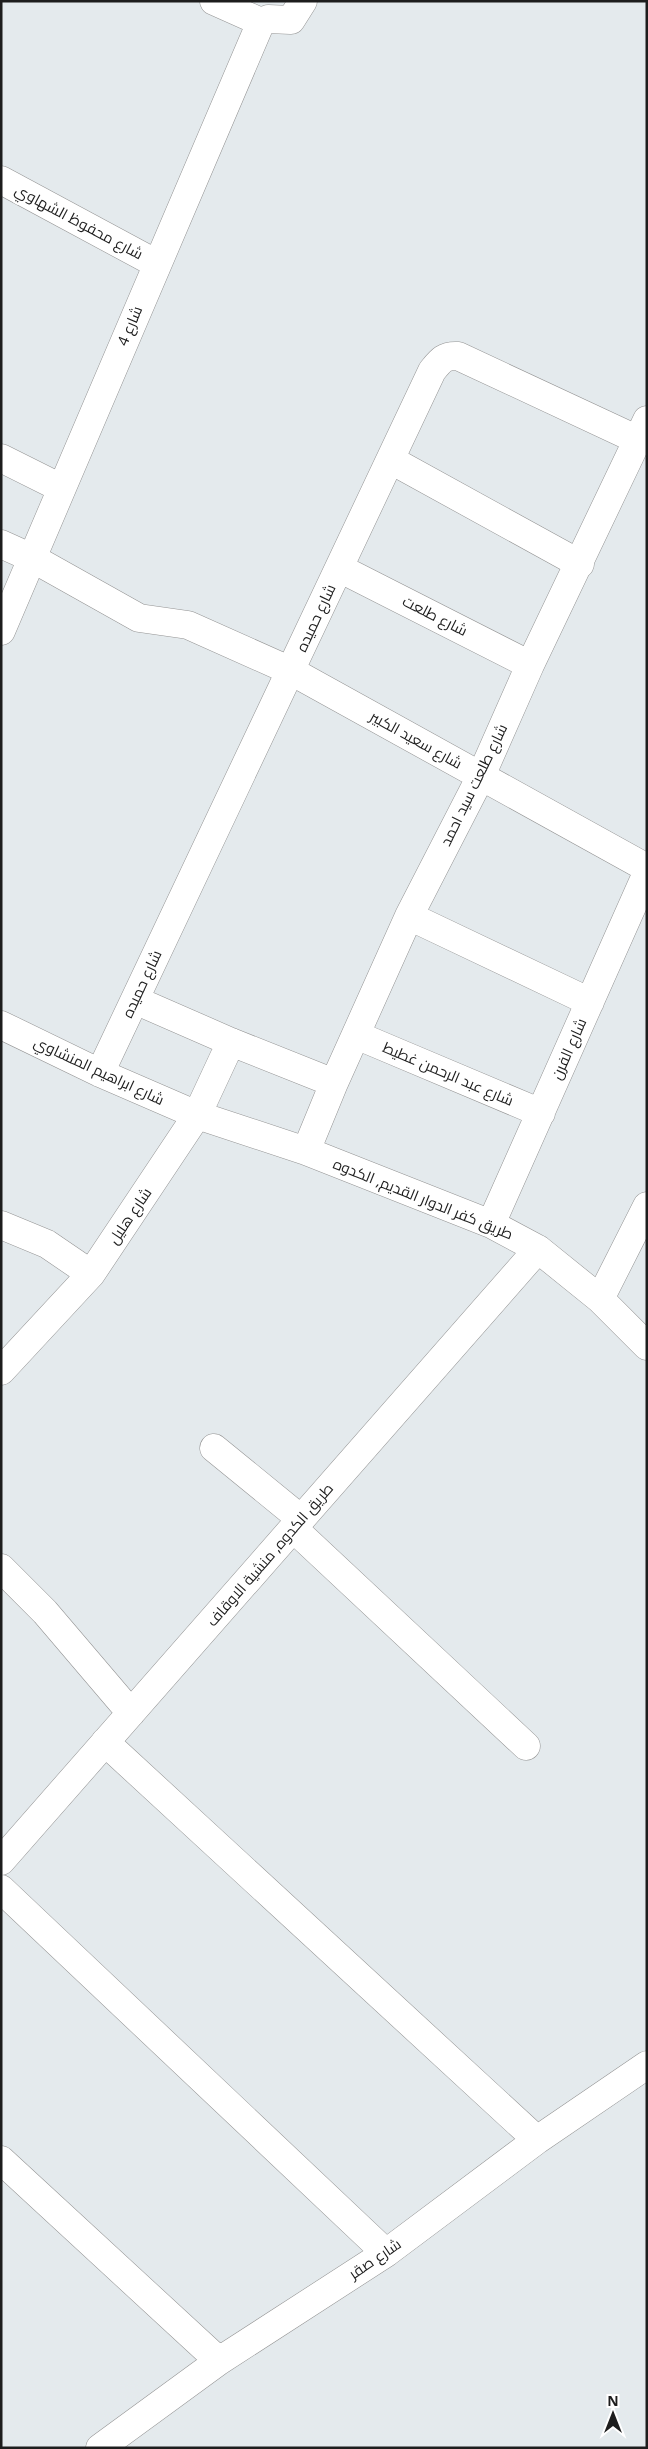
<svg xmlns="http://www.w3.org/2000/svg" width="648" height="2449" font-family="'Open Sans',Cairo,sans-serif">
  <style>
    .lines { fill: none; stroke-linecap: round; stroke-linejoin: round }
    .minor-casing { stroke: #949494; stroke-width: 29 }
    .minor { stroke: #fff; stroke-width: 28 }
    .labels { text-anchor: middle; stroke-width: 4.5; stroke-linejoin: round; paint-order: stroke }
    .street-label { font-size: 15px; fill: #1d1d1d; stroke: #fff }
  </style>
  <rect width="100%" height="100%" fill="#e4eaed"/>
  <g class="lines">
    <defs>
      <path id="minor" d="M214,1l47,21
        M261,22l7,-3 23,1 12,-19
        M1,180l156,84
        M1,458l60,30
        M391,460l189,104
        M1,544l31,14 107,60 49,7 103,46 356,197
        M339,568l191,97
        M1,631l260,-609
        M409,916l181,86
        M135,1000l96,42 103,41
        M1,1025l99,48 97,42 109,36 185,73 47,25 62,50 47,47
        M356,1035l185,78
        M100,1073l332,-702c8,-10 12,-16 26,-15l180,84
        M306,1151l28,-68 75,-167 72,-140 49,-111 117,-245
        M491,1224l156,-351
        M1,1225l46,19 44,30
        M600,1299l47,-93
        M1,1371l90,-97 106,-159 34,-73
        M214,1448l87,71
        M294,1529l232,217
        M1,1568l44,44 86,101
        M105,1742l432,398
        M1,1861l537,-612
        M1,1889l385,364
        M1,2160l218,201
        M100,2448l119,-87 167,-108 151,-113 110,-75"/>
    </defs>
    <use href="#minor" class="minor-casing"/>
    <use href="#minor" class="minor"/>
  </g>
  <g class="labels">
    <g class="street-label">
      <text transform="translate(79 222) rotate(28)" y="5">شارع محفوظ الشهاوي</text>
      <text transform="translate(130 326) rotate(-67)" y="5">شارع 4</text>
      <text transform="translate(435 616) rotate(27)" y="5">شارع طلعت</text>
      <text transform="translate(316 618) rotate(-65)" y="5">شارع حميده</text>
      <text transform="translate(416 740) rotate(29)" y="5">شارع سعيد الكبير</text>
      <text transform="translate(474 785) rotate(-64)" y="5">شارع طلعت سيد احمد</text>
      <text transform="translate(142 984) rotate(-65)" y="5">شارع حميده</text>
      <text transform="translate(569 1049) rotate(-66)" y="5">شارع الفرن</text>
      <text transform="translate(99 1071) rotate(25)" y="5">شارع ابراهيم المنشاوي</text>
      <text transform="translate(448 1074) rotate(23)" y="5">شارع عبد الرحمن غطيط</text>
      <text transform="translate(423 1199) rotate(22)" y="5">طريق كفر الدوار القديم, الكدوه</text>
      <text transform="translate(130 1216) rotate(-56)" y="5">شارع هليل</text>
      <text transform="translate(270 1555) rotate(-49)" y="5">طريق الكدوه, منشية الاوقاف</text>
      <text transform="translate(375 2259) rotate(-34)" y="5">شارع صقر</text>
    </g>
  </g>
  <rect width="648" height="2449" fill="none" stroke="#1d1d1d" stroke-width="5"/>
  <g transform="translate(613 2414)" stroke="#ffffff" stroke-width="4" paint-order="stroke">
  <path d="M0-4L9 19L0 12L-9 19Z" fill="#1d1d1d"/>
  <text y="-8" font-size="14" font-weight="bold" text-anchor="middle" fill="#1d1d1d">N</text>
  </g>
</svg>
